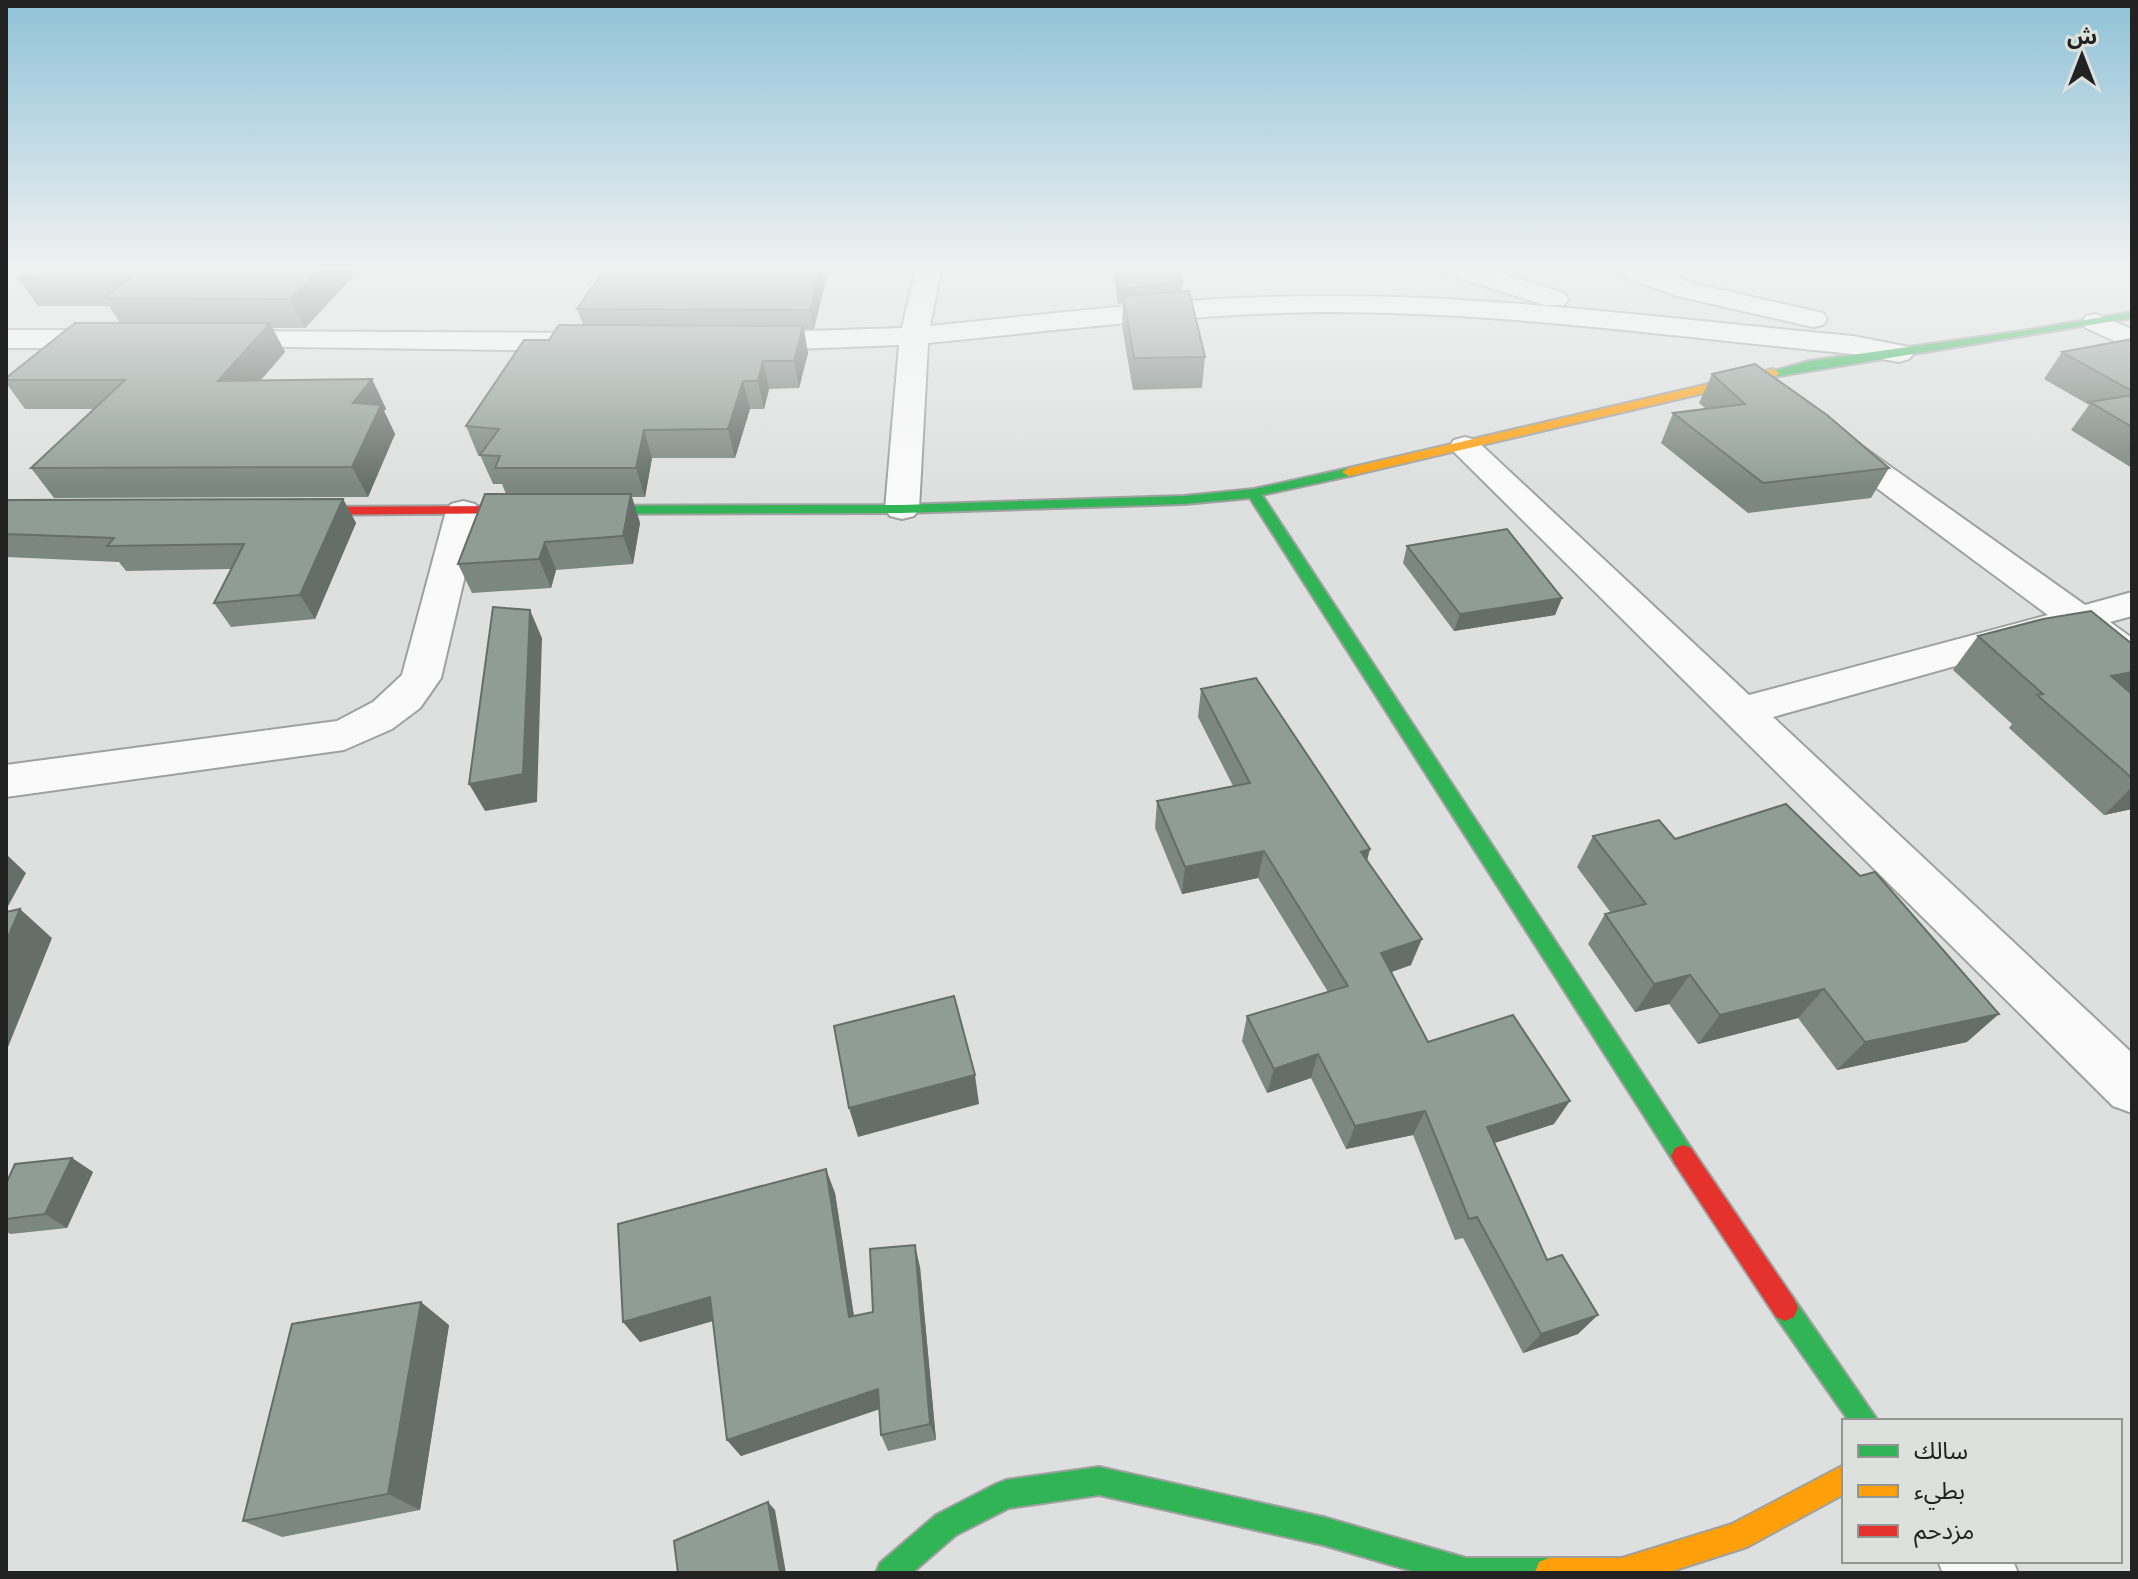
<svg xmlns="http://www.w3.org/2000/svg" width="2138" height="1579" font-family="'Zilla Slab','Noto Sans Arabic',serif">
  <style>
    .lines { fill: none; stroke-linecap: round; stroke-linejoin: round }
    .street-casing { stroke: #9fa1a0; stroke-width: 4 }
    .fast-casing { stroke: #9fa1a0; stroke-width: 4 }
    .slow-casing { stroke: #9fa1a0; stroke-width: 4 }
    .jam-casing { stroke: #9fa1a0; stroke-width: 4 }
    .street { fill: #fafafa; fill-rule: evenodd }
    .fast { fill: #30b455; fill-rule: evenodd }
    .slow { fill: #ff9f0a; fill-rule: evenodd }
    .jam { fill: #e5322d; fill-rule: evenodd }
    .wall { fill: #7c8781 }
    .shaded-wall { fill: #656e69 }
    .building { fill: #909d96; stroke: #656e69; stroke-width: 2 }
  </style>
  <rect width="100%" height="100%" fill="#dee0df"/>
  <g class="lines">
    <defs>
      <path id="street" d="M916,267h26l-12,59c131,-13 261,-30 392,-30 177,-1 355,24 531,40l56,11 5,6 -5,6 -10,3 -46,-8c-176,-17 -355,-43 -532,-42 -132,2 -262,18 -393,31l-9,166 -5,7 -12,3 -12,-3 -5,-7 14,-164 -155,6 -10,-3 -4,-6 4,-6 10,-3 158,-5z
        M1440,267h40l84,26 4,6 -4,6h-20l-100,-32z
        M1610,267h38l47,17 128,29 4,6 -4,6 -10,2 -136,-31 -63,-23z
        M2096,314l36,15v20l-46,-21 -4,-6 4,-6z
        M6,330h110l10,3 4,6 -4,6 -10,3h-110z
        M220,331l364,2 10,3 4,6 -4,6 -10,3 -374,-5 -4,-6 4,-6z
        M1835,432l11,3 239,170 47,-13v24l-22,6 22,16v32l-14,-4 -45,-33 -300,84 359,336v60l-19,-7 -664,-659 5,-7 11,-3 11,3 273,255 299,-80 -224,-166 -5,-7 5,-7z
        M463,501l12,3 5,7 -39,167 -21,30 -28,21 -48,21 -338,47v-32l331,-44 36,-19 29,-27 44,-164 5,-7z
        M1938,1561h75l5,12h-75z"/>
      <path id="fast" d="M2132,312v6l-359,59 -6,-4 42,-12 213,-30z
        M1349,468l7,4 -2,3 -92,20 429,653 4,8 -4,8 -8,3 -8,-3 -425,-666 -66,6 -282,9 -382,1 -7,-4 7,-4 382,-1 282,-9 70,-7z
        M1785,1295l9,4 84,122h-29l-73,-104 -4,-9 4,-9z
        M1099,1467l224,50 143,41h83l10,4 4,10 -144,1 -96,-28 -224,-50 -90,13 -53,27 -44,38h-36l4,-10 56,-48 60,-31 10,-4z"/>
      <path id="slow" d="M1773,369l6,4 -2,3 -428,100 -7,-4 7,-4z
        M1844,1465v29l-97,53 -81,26 -131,-1 4,-10 10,-4h73l110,-34z"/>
      <path id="jam" d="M520,506l5,1v6l-236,2 -7,-4 7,-4z
        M1683,1145l8,3 103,151 4,9 -4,9 -9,4 -9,-4 -101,-153 -4,-8 4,-8z"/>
    </defs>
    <use href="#street" class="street-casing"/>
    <use href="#fast" class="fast-casing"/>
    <use href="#slow" class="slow-casing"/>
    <use href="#jam" class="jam-casing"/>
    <use href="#street" class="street"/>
    <use href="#fast" class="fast"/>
    <use href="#slow" class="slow"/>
    <use href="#jam" class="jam"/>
  </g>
  <path class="wall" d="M36,267h326l-57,61h-33l13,24 -25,29 112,-2 14,30 -2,2 11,23 -27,63 -314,1 -23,-30 63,-59h-69l-19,-26v-5l114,-55 -11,-17h-71l-20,-28z
    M606,267h223l-15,62h-10l4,24 -9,35 -30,1 -5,20h-14l-15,49h-83l-7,39h-13l8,26 -7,41 -77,6 -5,18 -79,5 -14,-29 48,-70 -4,-10h-9l-13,-29h-2l-12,-29 83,-86 34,-15 -6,-16z
    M1112,267h67l4,16 -1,9 23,65 -3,31 -69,2 -11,-63 1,-24 -5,1z
    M2132,339v129l-61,-38 18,-25 -45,-26 18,-27z
    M1712,374l177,94 -18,30 -123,15 -87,-70 12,-30 33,-4 -7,-6z
    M343,499l13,24 -41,96 -84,8 -17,-24 17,-34 -105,2 -7,-9 -113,-5v-55z
    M1407,546l155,52 -7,17 -101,16 -51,-68z
    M1978,636l154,8v165l-28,6 -95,-87 3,-4 -59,-54z
    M1201,689l169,160 -3,12 44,104 -20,7 37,70 126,82 -60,19 84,191 -55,19 -60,-115 -8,2 -42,-105 -67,14 -35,-71 -44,15 -25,-52 5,-25 81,-24 -70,-114 -76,16 -27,-66 2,-27 76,-15 -35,-69z
    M1593,836l82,3 292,203 -130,28 -39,-52 -100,26 -29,-40 -34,8 -47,-68 17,-30 6,-1 -34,-46z
    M72,1158l21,14 -26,56 -56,6 -5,-2v-48z
    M835,1193l19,123 19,-4 47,-45 16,173 -48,11 -7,-16 -2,-26 -138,47 -14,-16 -14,-119 -73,21 -17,-20z
    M449,1325l-29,185 -138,27 -39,-16z"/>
  <path class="shaded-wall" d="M322,267h40l-57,61 -15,-29z
    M821,267h8l-15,62 -4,-19z
    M270,323l15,29 -50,58 -17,-29z
    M803,326l5,27 -9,35 -5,-27z
    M763,361l6,28 -5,20 -6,-28z
    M372,379l14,30 -2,2 11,23 -27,63 -16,-30 1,-64z
    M743,381l7,28 -15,49 -7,-29z
    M644,430l8,28 -7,39 -9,-29z
    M631,494l9,29 -7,41 -10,-28z
    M343,499l13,24 -41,96 -15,-24z
    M545,542l11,28 -5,18 -12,-29z
    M1562,598l-7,17 -101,16 6,-17z
    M530,610l12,28 -5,164 -52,9 -16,-27z
    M2132,672v27l-21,-23z
    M2132,787v22l-28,6z
    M1370,849l-8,27 -1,-24z
    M1264,851l-6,27 -76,16 3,-27z
    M6,854l20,19 -20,37z
    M20,909l32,29 -46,114v-110z
    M1422,939l-11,26 -39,14 9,-26z
    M1690,975l-21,29 -34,8 19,-28z
    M1824,989l-26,29 -100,26 22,-29z
    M1999,1014l-32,28 -130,28 28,-28z
    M1318,1054l-7,24 -44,15 7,-24z
    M975,1075l4,29 -121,33 -9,-29z
    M1570,1101l-16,23 -81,26 14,-23z
    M1425,1111l-12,24 -67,14 9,-23z
    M72,1158l21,14 -26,56 -22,-14z
    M826,1169l9,24 22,143 -8,-19z
    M915,1245l5,22 16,173 -6,-16z
    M710,1297l13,21 -83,24 -17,-20z
    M421,1302l28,23 -29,185 -32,-16z
    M1598,1315l-20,19 -55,19 18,-19z
    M878,1389l8,18 -145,49 -14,-16z
    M768,1502l7,8 11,63h-6z"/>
  <path class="building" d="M36,267h286l-32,32 -186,-1 28,-22 -114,2z
    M606,267h215l-11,43 -233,-1z
    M1115,267h64l4,16 -64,6z
    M1189,291l16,66 -71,1 -11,-62z
    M75,323h195l-52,58 154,-2 -19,24 28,2 -29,62 -321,1 94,-88h-119v-2z
    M559,325l244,1 -9,35h-31l-5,20h-15l-15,48 -84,1 -8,38h-141l5,-12 -20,-1 19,-26 -33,-3 58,-86h25z
    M2132,339v52l-70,-39z
    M1755,364l72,51 62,53 -126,15 -90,-70 72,-9 -33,-30z
    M2132,395v32l-42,-25z
    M485,494h146l-8,42 -78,6 -6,17 -81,5z
    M343,499l-43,96 -86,8 30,-59 -137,2 7,-8 -108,-4v-32l3,-2z
    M1507,529l55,69 -102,16 -53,-68z
    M493,607l37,3 -7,164 -54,10z
    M2091,611l41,33v28l-21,4 21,18v84l-95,-83 6,-1 -65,-58 65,-17z
    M1256,678l114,171 -9,3 61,87 -41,14 47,89 85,-27 57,86 -83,26 60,133 15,-5 36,60 -57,19 -64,-117 -8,2 -44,-108 -70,15 -37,-72 -44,15 -27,-53 101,-30 -84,-135 -79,16 -28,-66 93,-18 -49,-94z
    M1786,804l74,72 15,-4 124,142 -134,28 -41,-53 -104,26 -30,-40 -36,9 -49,-70 41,-10 -53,-68 66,-16 16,19z
    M20,909l-14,33v-30z
    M954,996l21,79 -126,33 -15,-82z
    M72,1158l-27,56 -39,5v-35l9,-20z
    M826,1169l23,148 24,-5 -3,-63 45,-4 15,179 -49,11 -3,-46 -151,51 -17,-143 -87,25 -5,-98z
    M421,1302l-33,192 -145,27 49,-197z
    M768,1502l12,71h-102l-4,-32z"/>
  <linearGradient id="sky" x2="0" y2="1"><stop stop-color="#8fc2d7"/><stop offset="0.55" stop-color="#f0f1f1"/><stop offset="1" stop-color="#f0f1f1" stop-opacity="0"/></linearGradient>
  <rect width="2138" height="488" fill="url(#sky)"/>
  <rect width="2138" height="1579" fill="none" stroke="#212221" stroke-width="16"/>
  <rect x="1842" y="1419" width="280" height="144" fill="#dde1de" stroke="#929592" stroke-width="2"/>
  <rect x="1858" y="1445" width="40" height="12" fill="#30b455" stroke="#929592" stroke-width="2"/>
  <text x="1914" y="1459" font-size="24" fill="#212221">سالك</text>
  <rect x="1858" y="1485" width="40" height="12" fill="#ff9f0a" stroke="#929592" stroke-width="2"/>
  <text x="1914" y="1499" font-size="24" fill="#212221">بطيء</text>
  <rect x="1858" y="1525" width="40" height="12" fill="#e5322d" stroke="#929592" stroke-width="2"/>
  <text x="1914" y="1539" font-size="24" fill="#212221">مزدحم</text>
  <g transform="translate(2082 56)" stroke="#dde1de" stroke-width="6" paint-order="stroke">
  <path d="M0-6L14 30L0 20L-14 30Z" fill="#212221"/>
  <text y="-12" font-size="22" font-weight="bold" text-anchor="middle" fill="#212221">ش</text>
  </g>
</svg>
